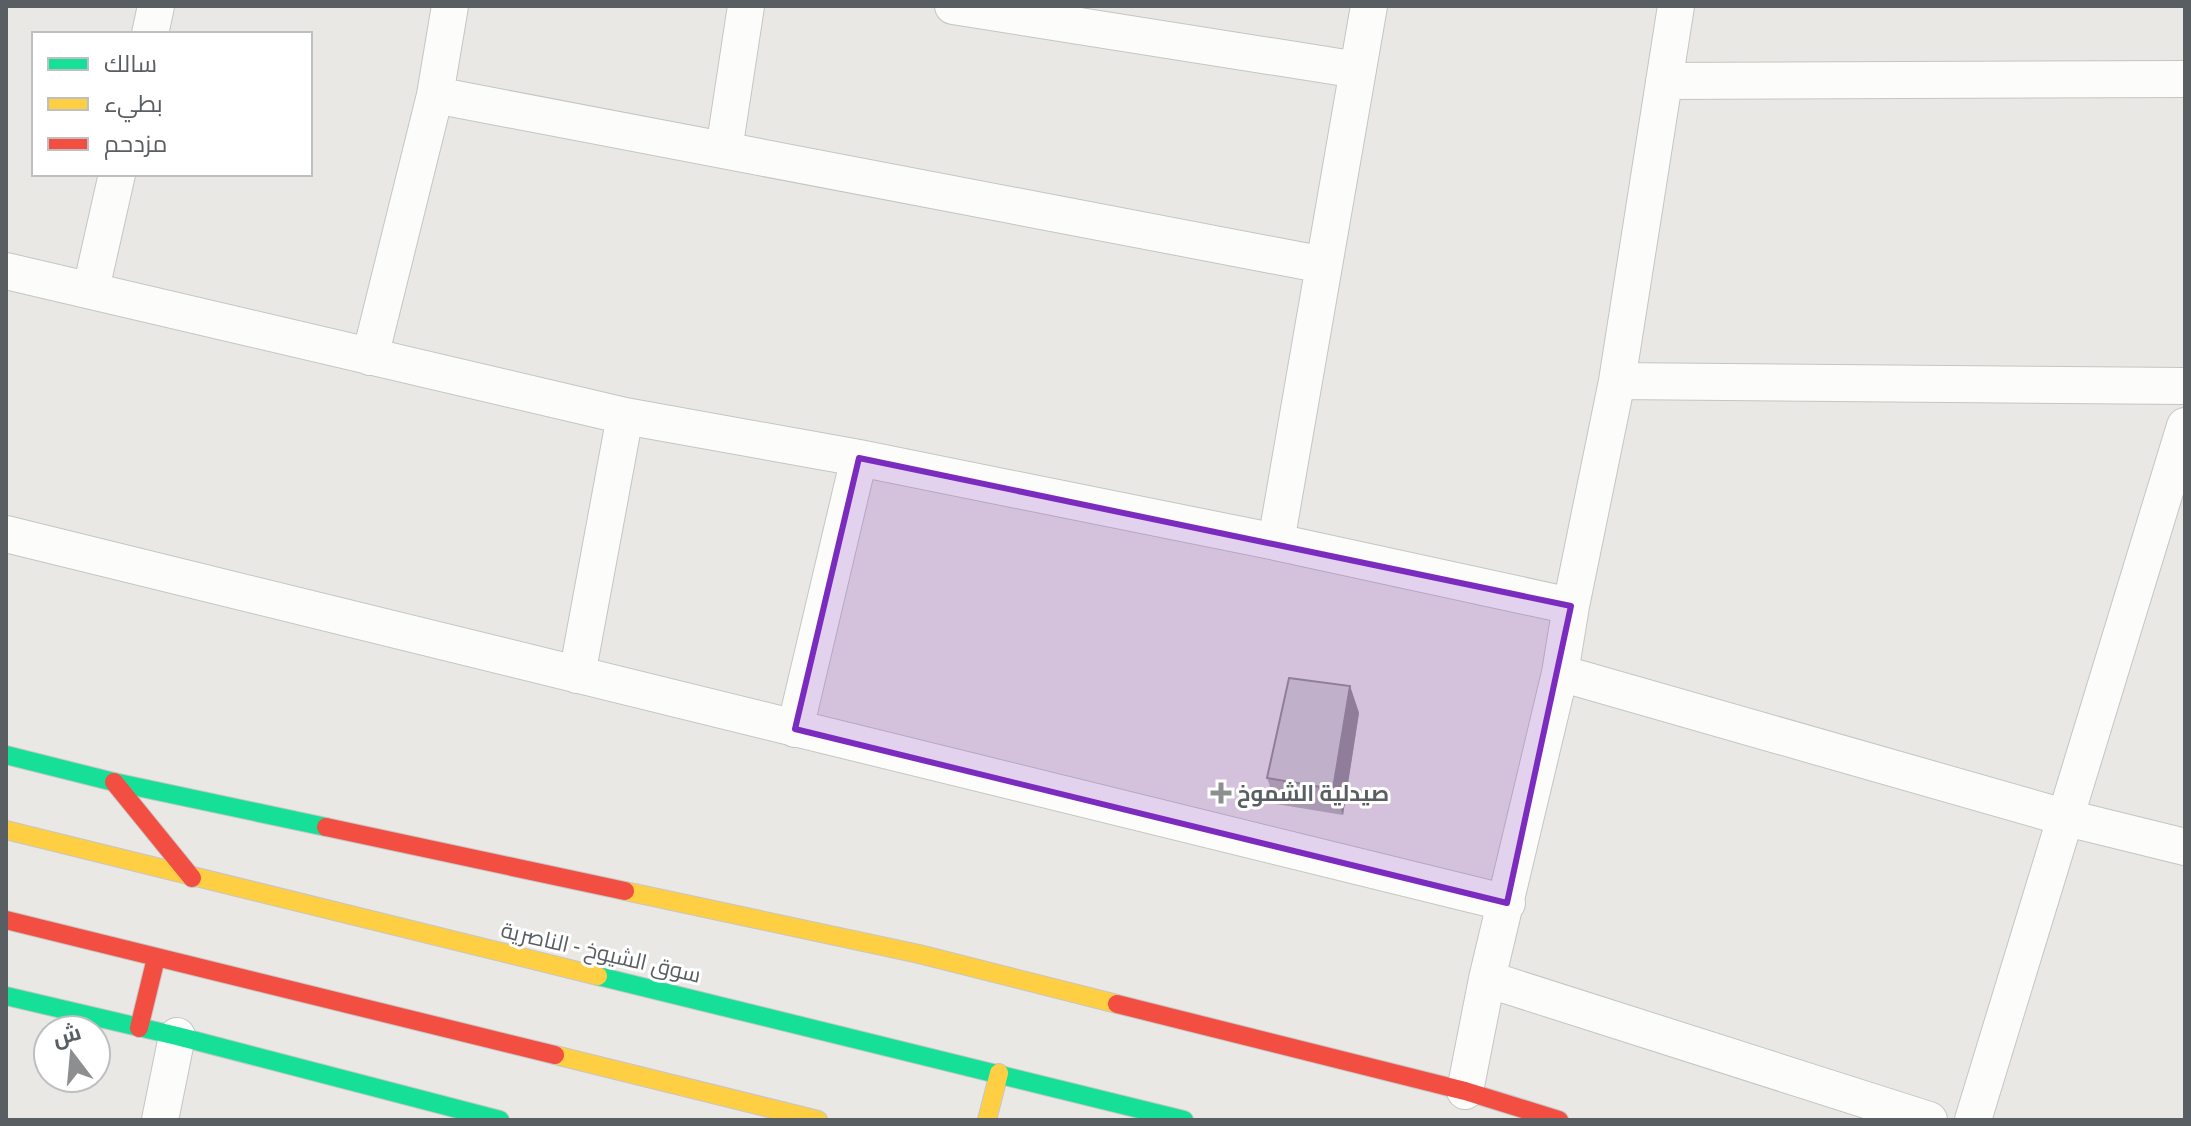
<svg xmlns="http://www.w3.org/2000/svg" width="2191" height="1126" font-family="Roboto,Cairo,sans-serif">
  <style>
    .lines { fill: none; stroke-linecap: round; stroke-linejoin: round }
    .street-casing { stroke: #c5c5c4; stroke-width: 38 }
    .fast-casing { stroke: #c6c6c6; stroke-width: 20 }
    .slow-casing { stroke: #c6c6c6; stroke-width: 20 }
    .jam-casing { stroke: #c6c6c6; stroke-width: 20 }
    .street { stroke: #fcfcfb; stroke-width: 36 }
    .fast { stroke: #16e098; stroke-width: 18 }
    .slow { stroke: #ffcf43; stroke-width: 18 }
    .jam { stroke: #f24e42; stroke-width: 18 }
    .wall { fill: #b5b4b1 }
    .shaded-wall { fill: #949290 }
    .building { fill: #d3d1ce; stroke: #949290; stroke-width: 2 }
    .marked { fill: #7b2cbf; fill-opacity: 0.2; stroke: #7b2cbf; stroke-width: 6; stroke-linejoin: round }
    .poi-dot { fill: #8c8e90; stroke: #fff; stroke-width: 3 }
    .labels { text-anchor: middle; stroke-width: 6; stroke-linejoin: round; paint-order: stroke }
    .poi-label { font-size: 22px; font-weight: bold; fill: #595e62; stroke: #fff; text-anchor: start }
    .street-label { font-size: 22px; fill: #595e62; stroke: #fff }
  </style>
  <rect width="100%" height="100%" fill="#eae8e4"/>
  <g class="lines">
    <defs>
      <path id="street" d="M953,6l405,64
        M150,34l6,-28
        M1664,81l521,-2
        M435,95l889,170
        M724,150l22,-144
        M6,271l619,145 234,42 417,84 295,64
        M91,289l26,-115
        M370,357l65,-262 15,-89
        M1617,381l568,5
        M6,534l1501,369
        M1276,542l93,-536
        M1560,673l507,145 118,29
        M577,675l48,-259
        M795,729l64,-271
        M1487,979l442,141
        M1465,1091l22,-112 73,-306 11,-67 46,-225 59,-375
        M160,1120l17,-84
        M1973,1120l212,-694"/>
      <path id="fast" d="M6,755l108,27 212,45
        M598,976l586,144
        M6,996l171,40 323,84"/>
      <path id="slow" d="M6,830l592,146
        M625,891l294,63 198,50
        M555,1055l263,65
        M987,1120l12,-47"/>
      <path id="jam" d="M114,782l78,96
        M326,827l299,64
        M6,920l549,135
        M1117,1004l348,87 94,29
        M139,1028l17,-70"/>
    </defs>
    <use href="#street" class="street-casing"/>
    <use href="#fast" class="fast-casing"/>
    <use href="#slow" class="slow-casing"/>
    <use href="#jam" class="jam-casing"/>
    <use href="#street" class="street"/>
    <use href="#fast" class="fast"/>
    <use href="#slow" class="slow"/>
    <use href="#jam" class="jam"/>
  </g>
  <path class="wall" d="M1350,686l9,27 -16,102 -67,-11 -9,-26z"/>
  <path class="shaded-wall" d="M1350,686l9,27 -16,102 -10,-26z"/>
  <path class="building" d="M1289,678l61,8 -17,103 -66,-11z"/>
  <path class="marked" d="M859,458l712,148 -64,297 -712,-174z"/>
  <path class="poi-dot" d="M1217 781h8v8h8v8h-8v8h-8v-8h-8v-8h8z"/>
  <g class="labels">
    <g class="poi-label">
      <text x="1237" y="801">صيدلية الشموخ</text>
    </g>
    <g class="street-label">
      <text transform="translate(601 952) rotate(13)" y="8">سوق الشيوخ - الناصرية</text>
    </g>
  </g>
  <rect width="2191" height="1126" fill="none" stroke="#595e62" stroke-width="16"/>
  <rect x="32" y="32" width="280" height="144" fill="#ffffff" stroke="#bdbfc0" stroke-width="2"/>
  <rect x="48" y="58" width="40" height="12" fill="#16e098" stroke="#bdbfc0" stroke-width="2"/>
  <text x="104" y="72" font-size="24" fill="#595e62">سالك</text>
  <rect x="48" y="98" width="40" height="12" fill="#ffcf43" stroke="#bdbfc0" stroke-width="2"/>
  <text x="104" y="112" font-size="24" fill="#595e62">بطيء</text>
  <rect x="48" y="138" width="40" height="12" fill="#f24e42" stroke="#bdbfc0" stroke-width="2"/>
  <text x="104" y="152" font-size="24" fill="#595e62">مزدحم</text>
  <g transform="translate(72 1054) rotate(344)"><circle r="38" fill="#ffffff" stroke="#bdbfc0" stroke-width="2"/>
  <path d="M0-6L14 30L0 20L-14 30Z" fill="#8c8e90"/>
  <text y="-12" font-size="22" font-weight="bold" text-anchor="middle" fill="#595e62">ش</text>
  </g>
</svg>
